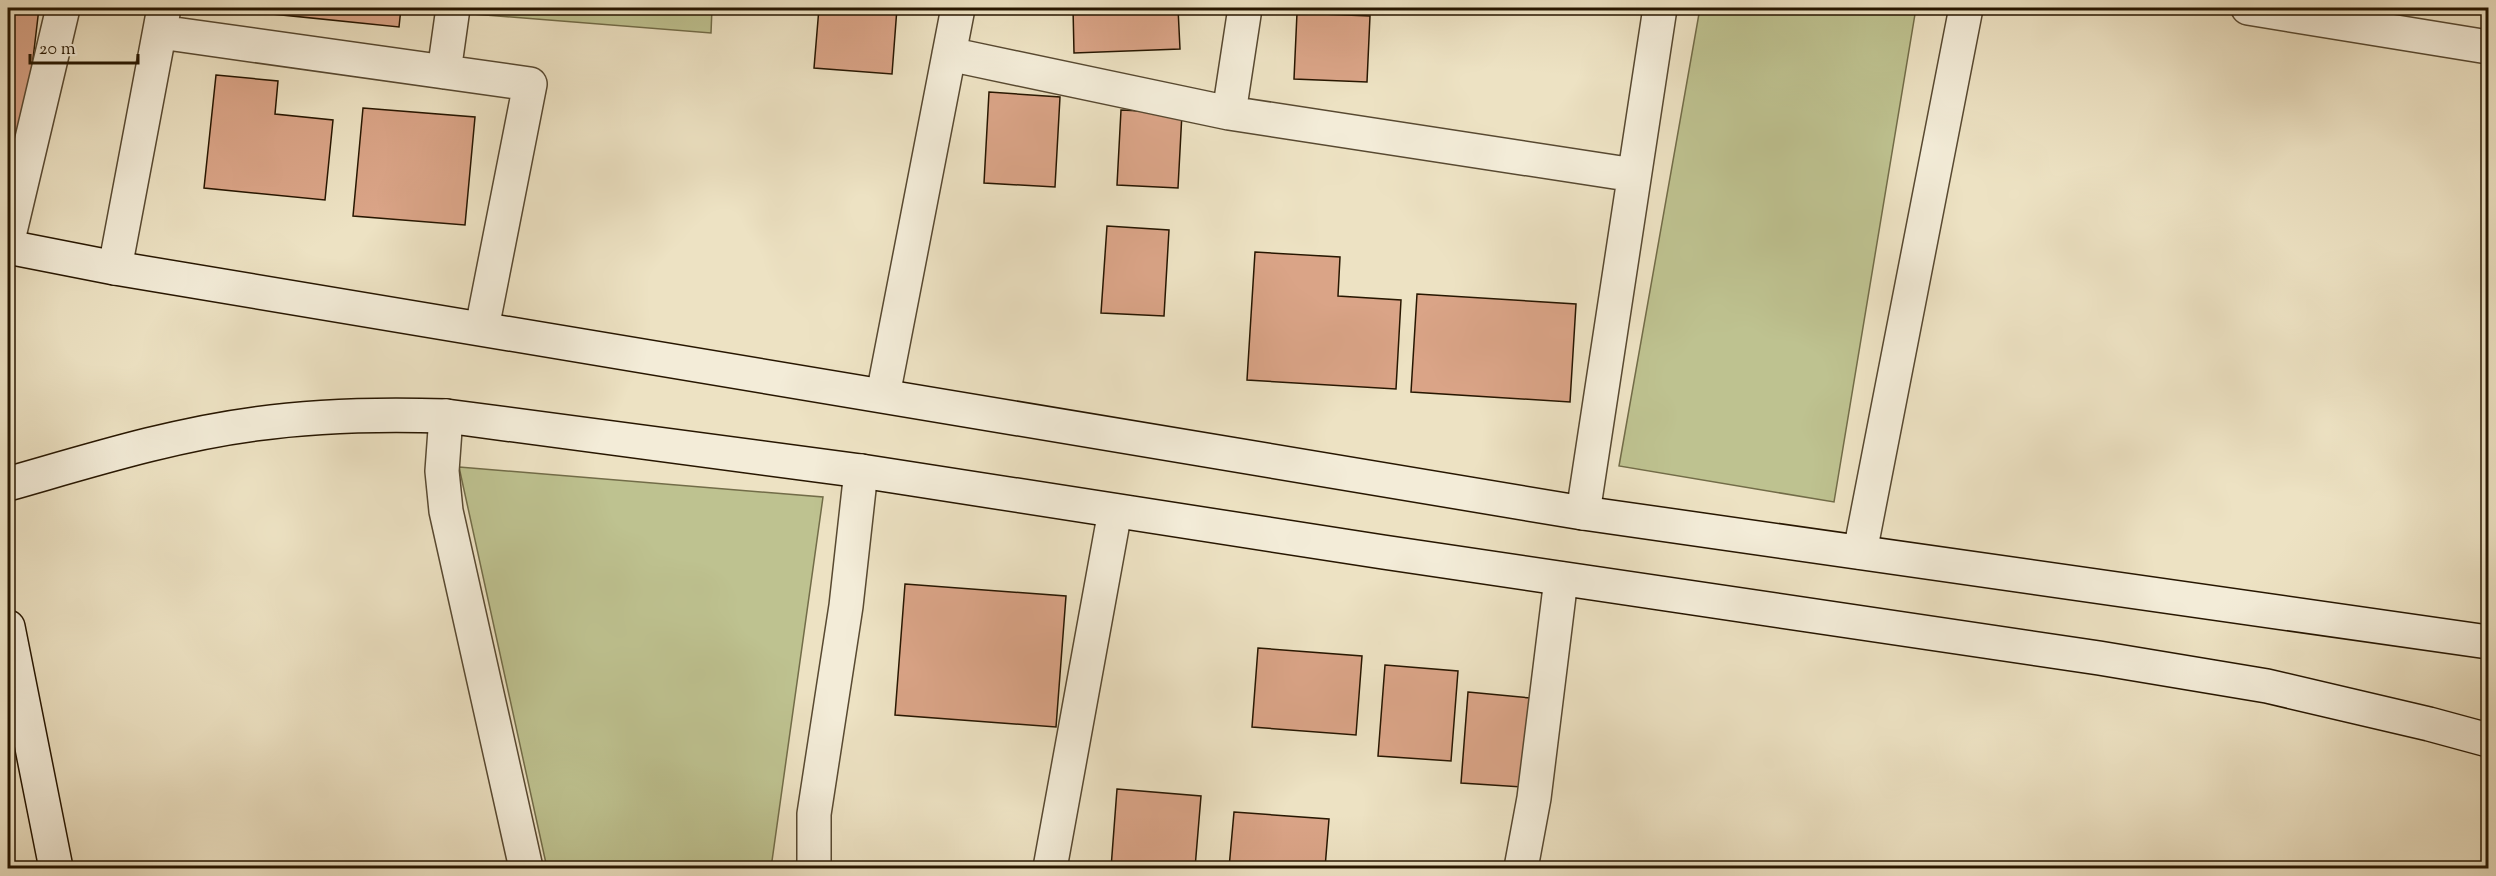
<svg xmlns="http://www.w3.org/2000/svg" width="2496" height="876" font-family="'Sorts Mill Goudy',serif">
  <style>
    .green { fill: #bec290; stroke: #726c48; stroke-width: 1.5 }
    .building { fill: #daa487; stroke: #271600; stroke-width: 1.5 }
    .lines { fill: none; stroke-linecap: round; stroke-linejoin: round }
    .street-casing { stroke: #584931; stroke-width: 36 }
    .secondary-casing { stroke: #271600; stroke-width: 36 }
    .street { stroke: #f3ecd8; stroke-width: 33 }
    .secondary { stroke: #f3ecd8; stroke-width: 33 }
  </style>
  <rect width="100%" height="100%" fill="#ede2c3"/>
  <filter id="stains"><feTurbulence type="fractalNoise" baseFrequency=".00333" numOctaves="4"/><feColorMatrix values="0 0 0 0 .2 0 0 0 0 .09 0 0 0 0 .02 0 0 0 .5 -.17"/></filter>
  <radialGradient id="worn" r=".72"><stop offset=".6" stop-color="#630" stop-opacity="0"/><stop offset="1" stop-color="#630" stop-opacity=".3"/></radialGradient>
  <path class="green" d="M472,8h240l-1,25 -238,-19z
    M1700,8h216l-82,494 -215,-36z
    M459,467l364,30 -52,371h-224z"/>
  <path class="building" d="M8,8h31l-15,127 -16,-2z
    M243,8h158l-2,19 -156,-16z
    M819,8h78l-5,66 -78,-6z
    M1073,8h105l2,41 -106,4z
    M1297,13l73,3 -3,66 -73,-3z
    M216,75l62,6 -3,33 58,6 -8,80 -121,-12z
    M989,92l71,5 -5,90 -71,-4z
    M363,108l112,9 -10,108 -112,-9z
    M1121,110l61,3 -4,75 -61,-3z
    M1107,226l62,4 -5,86 -63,-3z
    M1255,252l85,5 -2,39 63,4 -5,89 -149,-9z
    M1417,294l159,10 -6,98 -159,-10z
    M905,584l161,12 -10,131 -161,-12z
    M1258,648l104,8 -6,79 -104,-8z
    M1385,665l73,6 -7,90 -73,-5z
    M1468,692l62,6 -8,89 -61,-4z
    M1117,789l84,7 -6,72h-84z
    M1234,812l95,7 -4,49h-96z"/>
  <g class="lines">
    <defs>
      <path id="street" d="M2248,8l240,39
        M160,32l370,52 -48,244
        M949,54l280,59 405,62
        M444,72l9,-64
        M1229,113l16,-105
        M8,240l55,-232
        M115,268l49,-260
        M883,395l75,-387
        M446,416l-4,55 4,40 80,357
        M1583,513l77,-505
        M1860,552l106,-544
        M814,868v-54l32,-208 15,-135
        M1050,868l65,-357
        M1521,868l13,-70 27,-219"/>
      <path id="secondary" d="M8,247l107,21 1468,245 905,129
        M8,484c81,-23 163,-49 247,-60 63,-9 128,-10 191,-8l415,55 522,81 716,106 168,28 162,38 59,16
        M8,627l48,241"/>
    </defs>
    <use href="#street" class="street-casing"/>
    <use href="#secondary" class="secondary-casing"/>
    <use href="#street" class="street"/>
    <use href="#secondary" class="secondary"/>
  </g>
  <rect width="2496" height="876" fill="none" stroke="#ede2c3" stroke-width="30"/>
  <rect x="9" y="9" width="2478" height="858" fill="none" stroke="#271600" stroke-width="3"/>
  <rect x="15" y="15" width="2466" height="846" fill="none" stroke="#271600" stroke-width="1.5"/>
  <path d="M30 54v9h108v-9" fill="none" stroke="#271600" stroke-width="3"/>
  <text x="39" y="54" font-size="18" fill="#271600" stroke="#f3ecd8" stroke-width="4.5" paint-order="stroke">20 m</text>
  <rect width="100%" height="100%" filter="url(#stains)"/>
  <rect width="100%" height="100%" fill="url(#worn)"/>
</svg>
